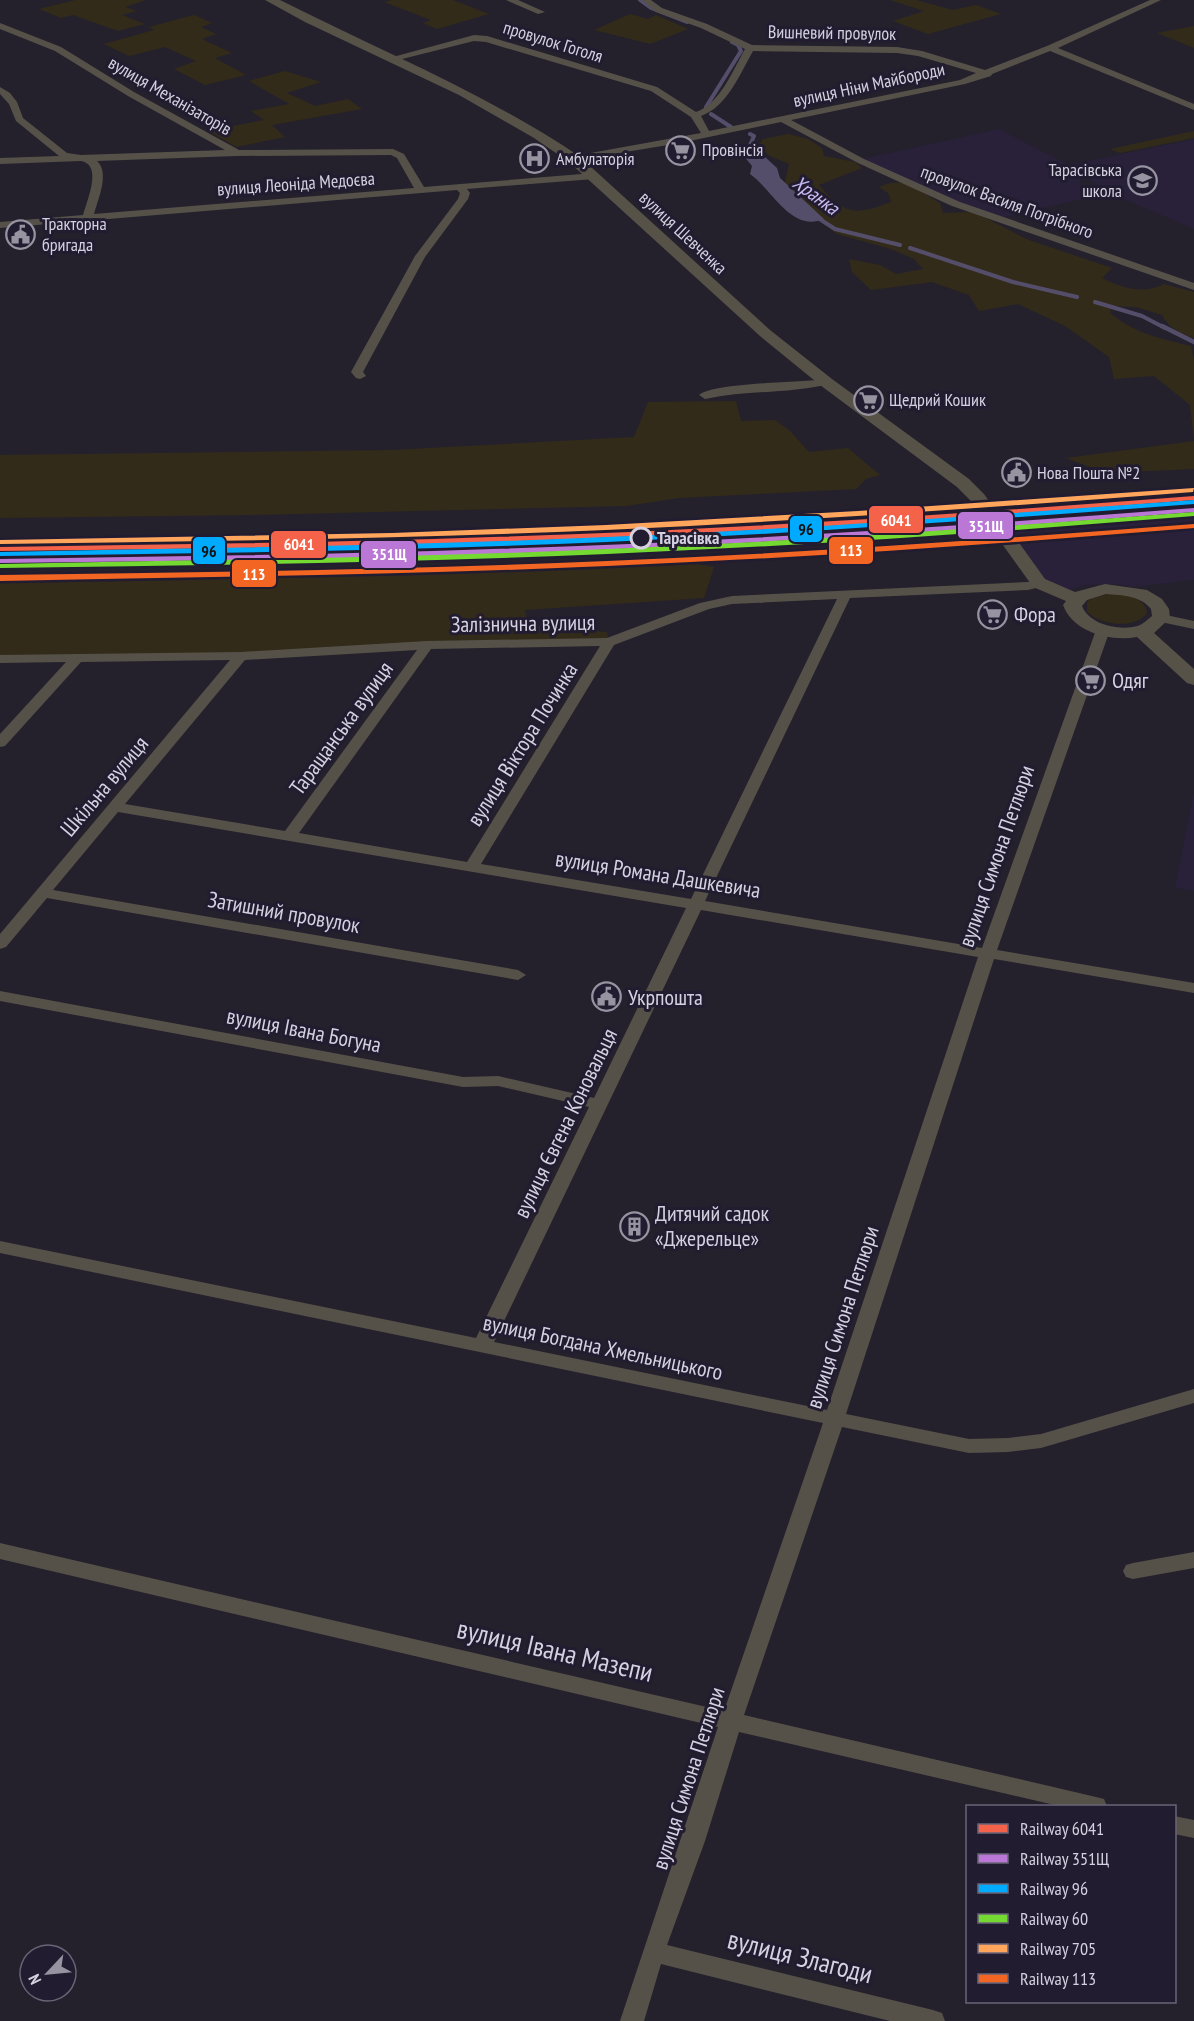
<svg xmlns="http://www.w3.org/2000/svg" width="1194" height="2021" font-family="'PT Sans Narrow',sans-serif">
  <style>
    .built { fill: #282139 }
    .green { fill: #332b19 }
    .water { fill: #554e6b }
    .lines { fill: none; stroke-linecap: round; stroke-linejoin: round }
    .stream-far1 { stroke: #554e6b; stroke-width: 4 }
    .stream { stroke: #554e6b; stroke-width: 4.5 }
    .street { fill: #555149; fill-rule: evenodd }
    .secondary { fill: #575248; fill-rule: evenodd }
    .rail-1-casing { stroke: #221c31; stroke-width: 5 }
    .rail-2-casing { stroke: #221c31; stroke-width: 5 }
    .rail-3-casing { stroke: #221c31; stroke-width: 5 }
    .rail-4-casing { stroke: #221c31; stroke-width: 5 }
    .rail-5-casing { stroke: #221c31; stroke-width: 5 }
    .rail-6-casing { stroke: #221c31; stroke-width: 5 }
    .rail-1 { fill: #f46249; fill-rule: evenodd }
    .rail-2 { fill: #ba77d6; fill-rule: evenodd }
    .rail-3 { fill: #0af; fill-rule: evenodd }
    .rail-4 { fill: #74d930; fill-rule: evenodd }
    .rail-5 { fill: #ffa55c; fill-rule: evenodd }
    .rail-6 { fill: #f26522; fill-rule: evenodd }
    .stop-dot { fill: #221c31; stroke: #d5d1e0; stroke-width: 3 }
    .labels { text-anchor: middle; stroke-width: 6; stroke-linejoin: round; paint-order: stroke }
    .far-street-label { font-size: 18px; fill: #d5d1e0; stroke: #221c31 }
    .far-poi-label { font-size: 18px; fill: #d5d1e0; stroke: #221c31; text-anchor: start }
    .far-stop-label { font-size: 18px; font-weight: bold; fill: #d5d1e0; stroke: #221c31; text-anchor: start }
    .far-water-label { font-size: 20px; font-style: italic; fill: #cabbf4; stroke: #221c31 }
    .poi-label { font-size: 22px; fill: #d5d1e0; stroke: #221c31; text-anchor: start }
    .street-label { font-size: 22px; fill: #d5d1e0; stroke: #221c31 }
    .near-street-label { font-size: 27px; fill: #d5d1e0; stroke: #221c31 }
    .line-badge { stroke: #221c31; stroke-width: 2 }
    .badge-label { font-size: 16px; text-anchor: middle; font-weight: bold; fill: #fff }
    .pale-badge-label { font-size: 16px; text-anchor: middle; font-weight: bold; fill: #111 }
  </style>
  <rect width="100%" height="100%" fill="#24212c"/>
  <path class="built" d="M999,129l70,36 125,-26v90l-89,-38 -26,-20 3,28 -81,19 -77,-28 -63,-29 6,-3z
    M1180,511l14,2v67l-61,7 -16,-3 -31,1 -17,5 -29,-12 -38,-55z
    M1194,791v100l-19,-3z"/>
  <path class="green" d="M75,0h71l-21,7 12,4 -15,4 23,9 -27,7 -45,-16 -12,3 -22,-9z
    M393,0h60l36,14 -52,15 -14,-6 8,-3 -47,-18z
    M890,0h26l37,10 23,-5 25,9 -73,20 -35,-13 31,-10z
    M630,14l18,5 8,-4 32,14 -38,15 -56,-14z
    M194,15l18,8 -11,4 15,7 -14,5 30,14 -17,5 31,17 -41,10 -31,-16 22,-8 -31,-14 -36,9 -25,-12 50,-14 -5,-3z
    M1194,26v22l-37,-15z
    M285,71l36,11 -34,11 28,13 33,-7 14,10 -90,16 13,12 -49,10 -27,-16 55,-11 -13,-9 38,-7 -40,-23z
    M1194,131v7l-74,15 -10,-4z
    M788,134l20,5 14,9 2,8 31,6 7,6 -43,17c26,30 35,31 72,17l-2,-8 -10,-7c26,-12 38,3 61,16l3,10 31,-1 52,27 86,29 -10,10c20,10 41,17 62,6l30,8v46c-14,-5 -25,-9 -32,-23l-26,-8 -24,-1 -2,7c23,20 52,26 81,33l3,14v80l-4,-35 -36,-29 -40,3 -5,-22 -44,-31 -47,-22 -39,7 -10,-16 -37,-13 -61,8 -19,-18 -3,-13 31,6 16,9 27,-5 -9,-10 -23,-10 -54,-15 -15,-11 -38,-37 5,-22 -19,-8 -12,-10 5,-7z
    M736,401l5,20 34,-1 14,10 20,22 39,-4 32,27 -14,4 -10,10 -177,9 -52,8 -378,9 -249,3v-63l392,-5 242,-13 14,-35z
    M1194,441v28l-88,4 -40,-15z
    M670,559l44,8 -10,31 -179,12 3,15 79,7 2,10 -609,17v-84z
    M1107,594c14,0 38,1 40,19 -13,17 -46,12 -60,-1v-10l4,-3z"/>
  <path class="water" d="M745,147h9l23,21 3,10 44,41c-33,14 -52,-30 -74,-45l2,-8 -13,-16z"/>
  <g class="lines">
    <path class="stream-far1" d="M640,0l11,8 36,14
      M706,107l35,-56 -3,-6 -6,-3
      M711,114l20,13
      M750,134l4,2 -6,14 2,3
      M815,216l20,13 65,16
      M910,248l103,34 64,15
      M1095,302l47,14 23,12"/>
    <path class="stream" d="M1162,326l32,16"/>
    <path class="street" d="M506,0h12l27,12 -7,2z
      M642,0h9l11,8 45,16 45,21 145,2 25,4 63,19 62,-24 103,-46h11l-103,48 136,56v6l-144,-59 -58,23 -1,2 -26,8 -174,36 73,39 96,43 234,81v7l-242,-84 -94,-43 -77,-41 -101,21 -109,18v-4l3,-1 127,-23 -10,-16 -40,-26 -165,-49 -12,-1 -80,20 -5,-3 85,-23 13,1 170,51 39,25c24,-8 37,-42 49,-63l-44,-21 -45,-16zM753,51l144,2 21,3 58,17 -16,7 -251,51 -8,-15c26,-9 39,-42 52,-65z
      M0,23l61,24 73,45 105,58 154,-1 11,5 20,33 170,-14 5,3 -5,3 -127,10 3,4 -2,6 -43,58 -62,115 3,4 -6,3 -4,-1 -5,-6 64,-116 43,-57 2,-6 -3,-3 -457,38v-6l83,-7c4,-15 20,-50 -2,-54l-81,3v-6l59,-2 -43,-35 -7,-17 -9,-10v-7l10,6 7,9 6,16 44,35 14,2 144,-5 -97,-54 -73,-45 -55,-22zM391,155l6,3 17,30 -320,26c4,-15 16,-41 3,-53l139,-5z
      M826,379l6,3 -2,2c-41,10 -84,6 -125,15l-6,-4c16,-13 101,-12 127,-16z
      M1039,579l7,4 -2,3 -16,4 -178,8 -145,303 277,47 114,-318 7,-4 5,1 2,3 -113,320 197,33v10l-200,-34 -148,455 123,25 39,-1 33,-4 153,-45v14l-153,45 -33,4 -39,1 -127,-26 -98,288 352,82 8,2 3,7h-48l-320,-74 -34,109 -38,104 266,65 9,3 3,8h-55l-229,-57 -17,57h-24l98,-294 -718,-168v-16l724,168 99,-288 -823,-170v-12l476,97 113,-231 -91,-21 -35,1 -463,-86v-10l463,86 35,-1 96,22 92,-190 -568,-96 -65,78 465,80 8,5 -8,5 -471,-82 -41,49 -6,2v-15l230,-274 -149,2 -76,84 -5,1v-13l66,-72 -66,1v-8l241,-3 186,-11 180,-3 93,-35 32,-7 296,-14zM837,599l-146,300 -210,-35 133,-219 95,-36 23,-5zM600,646l-133,216 -168,-29 132,-184zM417,650l-132,181 -160,-27 120,-144zM701,910l277,47 -151,453 -333,-68z
      M1161,614l33,7v8l-38,-8 -2,-3z
      M1194,1552v16l-61,11 -7,-2 -3,-6 3,-6 7,-2z
      M1174,1816l20,4v18l-20,-4z"/>
    <path class="secondary" d="M265,0h15c101,51 205,93 299,156l191,174 62,49 137,100 15,15 61,85 30,13 30,-8 42,6 15,9 7,10 1,9 -16,15 40,36v16l-7,-2 -50,-46c-27,5 -64,-5 -74,-32l3,-4 -33,-14 -61,-85 -15,-15 -137,-102 -60,-49 -191,-174 -35,-24 -75,-43 -154,-73zM1106,594c16,1 35,2 45,15l1,7c-4,3 -8,7 -12,9 -18,7 -51,0 -58,-19l5,-6z"/>
    <defs>
      <path id="rail-1" d="M1194,496v4c-234,19 -467,34 -702,42 -164,6 -328,7 -492,9v-4c164,-3 328,-4 492,-10 235,-7 468,-23 702,-41z"/>
      <path id="rail-2" d="M1194,508v4c-234,19 -467,34 -702,42 -164,6 -328,7 -492,9v-4c164,-3 328,-4 492,-10 235,-7 468,-23 702,-41z"/>
      <path id="rail-3" d="M1194,500v4c-196,15 -391,29 -587,38 -203,9 -405,11 -607,14v-4c202,-4 404,-6 607,-15 196,-8 391,-23 587,-37z"/>
      <path id="rail-4" d="M1194,512v4c-196,16 -391,30 -587,38 -203,9 -405,11 -607,14v-4c202,-4 404,-6 607,-15 196,-8 391,-22 587,-37z"/>
      <path id="rail-5" d="M1194,488l-1,4c-196,15 -391,29 -587,38 -202,9 -404,11 -606,14v-4l392,-7 214,-8 252,-14z"/>
      <path id="rail-6" d="M1194,524v4c-196,16 -391,30 -587,38 -203,9 -405,11 -607,15v-6c202,-3 404,-5 607,-14 196,-8 391,-22 587,-37z"/>
    </defs>
    <use href="#rail-1" class="rail-1-casing"/>
    <use href="#rail-2" class="rail-2-casing"/>
    <use href="#rail-3" class="rail-3-casing"/>
    <use href="#rail-4" class="rail-4-casing"/>
    <use href="#rail-5" class="rail-5-casing"/>
    <use href="#rail-6" class="rail-6-casing"/>
    <use href="#rail-1" class="rail-1"/>
    <use href="#rail-2" class="rail-2"/>
    <use href="#rail-3" class="rail-3"/>
    <use href="#rail-4" class="rail-4"/>
    <use href="#rail-5" class="rail-5"/>
    <use href="#rail-6" class="rail-6"/>
  </g>
  <defs>
    <symbol id="supermarket-ring" viewBox="-11 -11 22 22"><circle r="9.5" fill="#221c31" stroke="#9793a1" stroke-width="1.5"/><path d="M-6-5.5h2.5l.6 2H6L4.5 2H-2.5L-4.4-4H-6ZM-1.5 3.2a1.3 1.3 0 1 0 .1 0ZM3 3.2a1.3 1.3 0 1 0 .1 0Z" fill="#9793a1"/></symbol>
    <symbol id="hospital-ring" viewBox="-11 -11 22 22"><circle r="9.5" fill="#221c31" stroke="#9793a1" stroke-width="1.5"/><path d="M-5-5h3v3.5h4V-5h3V5h-3V1.5h-4V5h-3Z" fill="#9793a1"/></symbol>
    <symbol id="school-ring" viewBox="-11 -11 22 22"><circle r="9.5" fill="#221c31" stroke="#9793a1" stroke-width="1.5"/><path d="M0-5L7-2L0 1L-7-2ZM-4 1L0 2.5L4 1V4Q0 6-4 4Z" fill="#9793a1"/></symbol>
    <symbol id="civic-ring" viewBox="-11 -11 22 22"><circle r="9.5" fill="#221c31" stroke="#9793a1" stroke-width="1.5"/><path d="M-.6-6.5H3V-4.5H.6V-3L4-1V1h2V6H-6V1h2V-1L-.6-3ZM-1.2 2.5V6h2.4V2.5Z" fill="#9793a1"/></symbol>
    <symbol id="building-ring" viewBox="-11 -11 22 22"><circle r="9.5" fill="#221c31" stroke="#9793a1" stroke-width="1.5"/><path d="M-4-6H4V6H1V3H-1V6H-4ZM-2.5-4.3h1.7v1.8h-1.7ZM.8-4.3h1.7v1.8H.8ZM-2.5-1h1.7V.8h-1.7ZM.8-1h1.7V.8H.8Z" fill="#9793a1"/></symbol>
  </defs>
  <g fill-rule="evenodd">
    <use href="#supermarket-ring" x="664" y="134" width="33" height="33"/>
    <use href="#hospital-ring" x="518" y="142" width="33" height="33"/>
    <use href="#school-ring" x="1126" y="164" width="33" height="33"/>
    <use href="#civic-ring" x="4" y="218" width="33" height="33"/>
    <use href="#supermarket-ring" x="852" y="384" width="33" height="33"/>
    <use href="#civic-ring" x="1000" y="456" width="33" height="33"/>
    <use href="#supermarket-ring" x="976" y="598" width="33" height="33"/>
    <use href="#supermarket-ring" x="1074" y="664" width="33" height="33"/>
    <use href="#civic-ring" x="590" y="980" width="33" height="33"/>
    <use href="#building-ring" x="618" y="1210" width="33" height="33"/>
  </g>
  <circle class="stop-dot" cx="641" cy="538" r="10"/>
  <g class="labels">
    <g class="far-street-label">
      <text transform="translate(832 33) rotate(1)" y="6">Вишневий провулок</text>
      <text transform="translate(553 42) rotate(17)" y="6">провулок Гоголя</text>
      <text transform="translate(869 85) rotate(-12)" y="6">вулиця Ніни Майбороди</text>
      <text transform="translate(170 96) rotate(30)" y="6">вулиця Механізаторів</text>
      <text transform="translate(296 184) rotate(-4)" y="6">вулиця Леоніда Медоєва</text>
      <text transform="translate(1007 202) rotate(20)" y="6">провулок Василя Погрібного</text>
      <text transform="translate(683 233) rotate(43)" y="6">вулиця Шевченка</text>
    </g>
    <g class="far-poi-label">
      <text x="702" y="156">Провінсія</text>
      <text x="556" y="165">Амбулаторія</text>
      <text x="1122" y="176" text-anchor="end">Тарасівська<tspan x="1122" dy="21">школа</tspan></text>
      <text x="42" y="230">Тракторна<tspan x="42" dy="21">бригада</tspan></text>
      <text x="889" y="406">Щедрий Кошик</text>
      <text x="1037" y="479">Нова Пошта №2</text>
    </g>
    <g class="far-stop-label">
      <text x="657" y="544">Тарасівка</text>
    </g>
    <g class="far-water-label">
      <text transform="translate(816 195) rotate(36)" y="7">Хранка</text>
    </g>
    <g class="poi-label">
      <text x="1014" y="622">Фора</text>
      <text x="1112" y="688">Одяг</text>
      <text x="628" y="1005">Укрпошта</text>
      <text x="655" y="1221">Дитячий садок<tspan x="655" dy="25">«Джерельце»</tspan></text>
    </g>
    <g class="street-label">
      <text transform="translate(523 623) rotate(-1)" y="8">Залізнична вулиця</text>
      <text transform="translate(341 728) rotate(-54)" y="8">Таращанська вулиця</text>
      <text transform="translate(522 744) rotate(-58)" y="8">вулиця Віктора Починка</text>
      <text transform="translate(104 786) rotate(-50)" y="8">Шкільна вулиця</text>
      <text transform="translate(996 856) rotate(-71)" y="8">вулиця Симона Петлюри</text>
      <text transform="translate(658 874) rotate(9)" y="8">вулиця Романа Дашкевича</text>
      <text transform="translate(284 912) rotate(10)" y="8">Затишний провулок</text>
      <text transform="translate(304 1030) rotate(11)" y="8">вулиця Івана Богуна</text>
      <text transform="translate(565 1123) rotate(-64)" y="8">вулиця Євгена Коновальця</text>
      <text transform="translate(842 1317) rotate(-72)" y="8">вулиця Симона Петлюри</text>
      <text transform="translate(603 1347) rotate(12)" y="8">вулиця Богдана Хмельницького</text>
      <text transform="translate(688 1778) rotate(-72)" y="8">вулиця Симона Петлюри</text>
    </g>
    <g class="near-street-label">
      <text transform="translate(555 1651) rotate(13)" y="9">вулиця Івана Мазепи</text>
      <text transform="translate(800 1957) rotate(14)" y="9">вулиця Злагоди</text>
    </g>
  </g>
  <g class="line-badge">
    <rect x="868" y="505" width="56" height="29" rx="6" fill="#f46249"/>
    <rect x="957" y="511" width="57" height="29" rx="6" fill="#ba77d6"/>
    <rect x="789" y="515" width="34" height="28" rx="6" fill="#0af"/>
    <rect x="270" y="530" width="57" height="29" rx="6" fill="#f46249"/>
    <rect x="828" y="536" width="46" height="29" rx="6" fill="#f26522"/>
    <rect x="192" y="536" width="34" height="29" rx="6" fill="#0af"/>
    <rect x="360" y="540" width="57" height="29" rx="6" fill="#ba77d6"/>
    <rect x="231" y="559" width="46" height="29" rx="6" fill="#f26522"/>
  </g>
  <g class="badge-label">
    <text x="896" y="526">6041</text>
    <text x="986" y="532">351Щ</text>
    <text x="299" y="550">6041</text>
    <text x="851" y="556">113</text>
    <text x="389" y="560">351Щ</text>
    <text x="254" y="580">113</text>
  </g>
  <g class="pale-badge-label">
    <text x="806" y="535">96</text>
    <text x="209" y="557">96</text>
  </g>
  <rect x="966" y="1805" width="210" height="198" fill="#221c31" stroke="#6a6477" stroke-width="1.5"/>
  <rect x="978" y="1824" width="30" height="9" fill="#f46249" stroke="#6a6477" stroke-width="1.5"/>
  <text x="1020" y="1835" font-size="18" fill="#d5d1e0">Railway 6041</text>
  <rect x="978" y="1854" width="30" height="9" fill="#ba77d6" stroke="#6a6477" stroke-width="1.5"/>
  <text x="1020" y="1865" font-size="18" fill="#d5d1e0">Railway 351Щ</text>
  <rect x="978" y="1884" width="30" height="9" fill="#00aaff" stroke="#6a6477" stroke-width="1.5"/>
  <text x="1020" y="1895" font-size="18" fill="#d5d1e0">Railway 96</text>
  <rect x="978" y="1914" width="30" height="9" fill="#74d930" stroke="#6a6477" stroke-width="1.5"/>
  <text x="1020" y="1925" font-size="18" fill="#d5d1e0">Railway 60</text>
  <rect x="978" y="1944" width="30" height="9" fill="#ffa55c" stroke="#6a6477" stroke-width="1.5"/>
  <text x="1020" y="1955" font-size="18" fill="#d5d1e0">Railway 705</text>
  <rect x="978" y="1974" width="30" height="9" fill="#f26522" stroke="#6a6477" stroke-width="1.5"/>
  <text x="1020" y="1985" font-size="18" fill="#d5d1e0">Railway 113</text>
  <g transform="translate(48 1973) rotate(244)"><circle r="28" fill="#221c31" stroke="#6a6477" stroke-width="1.5"/>
  <path d="M0-4.5L10 22L0 15L-10 22Z" fill="#9793a1"/>
  <text y="-9" font-size="16" font-weight="bold" text-anchor="middle" fill="#d5d1e0">N</text>
  </g>
</svg>
